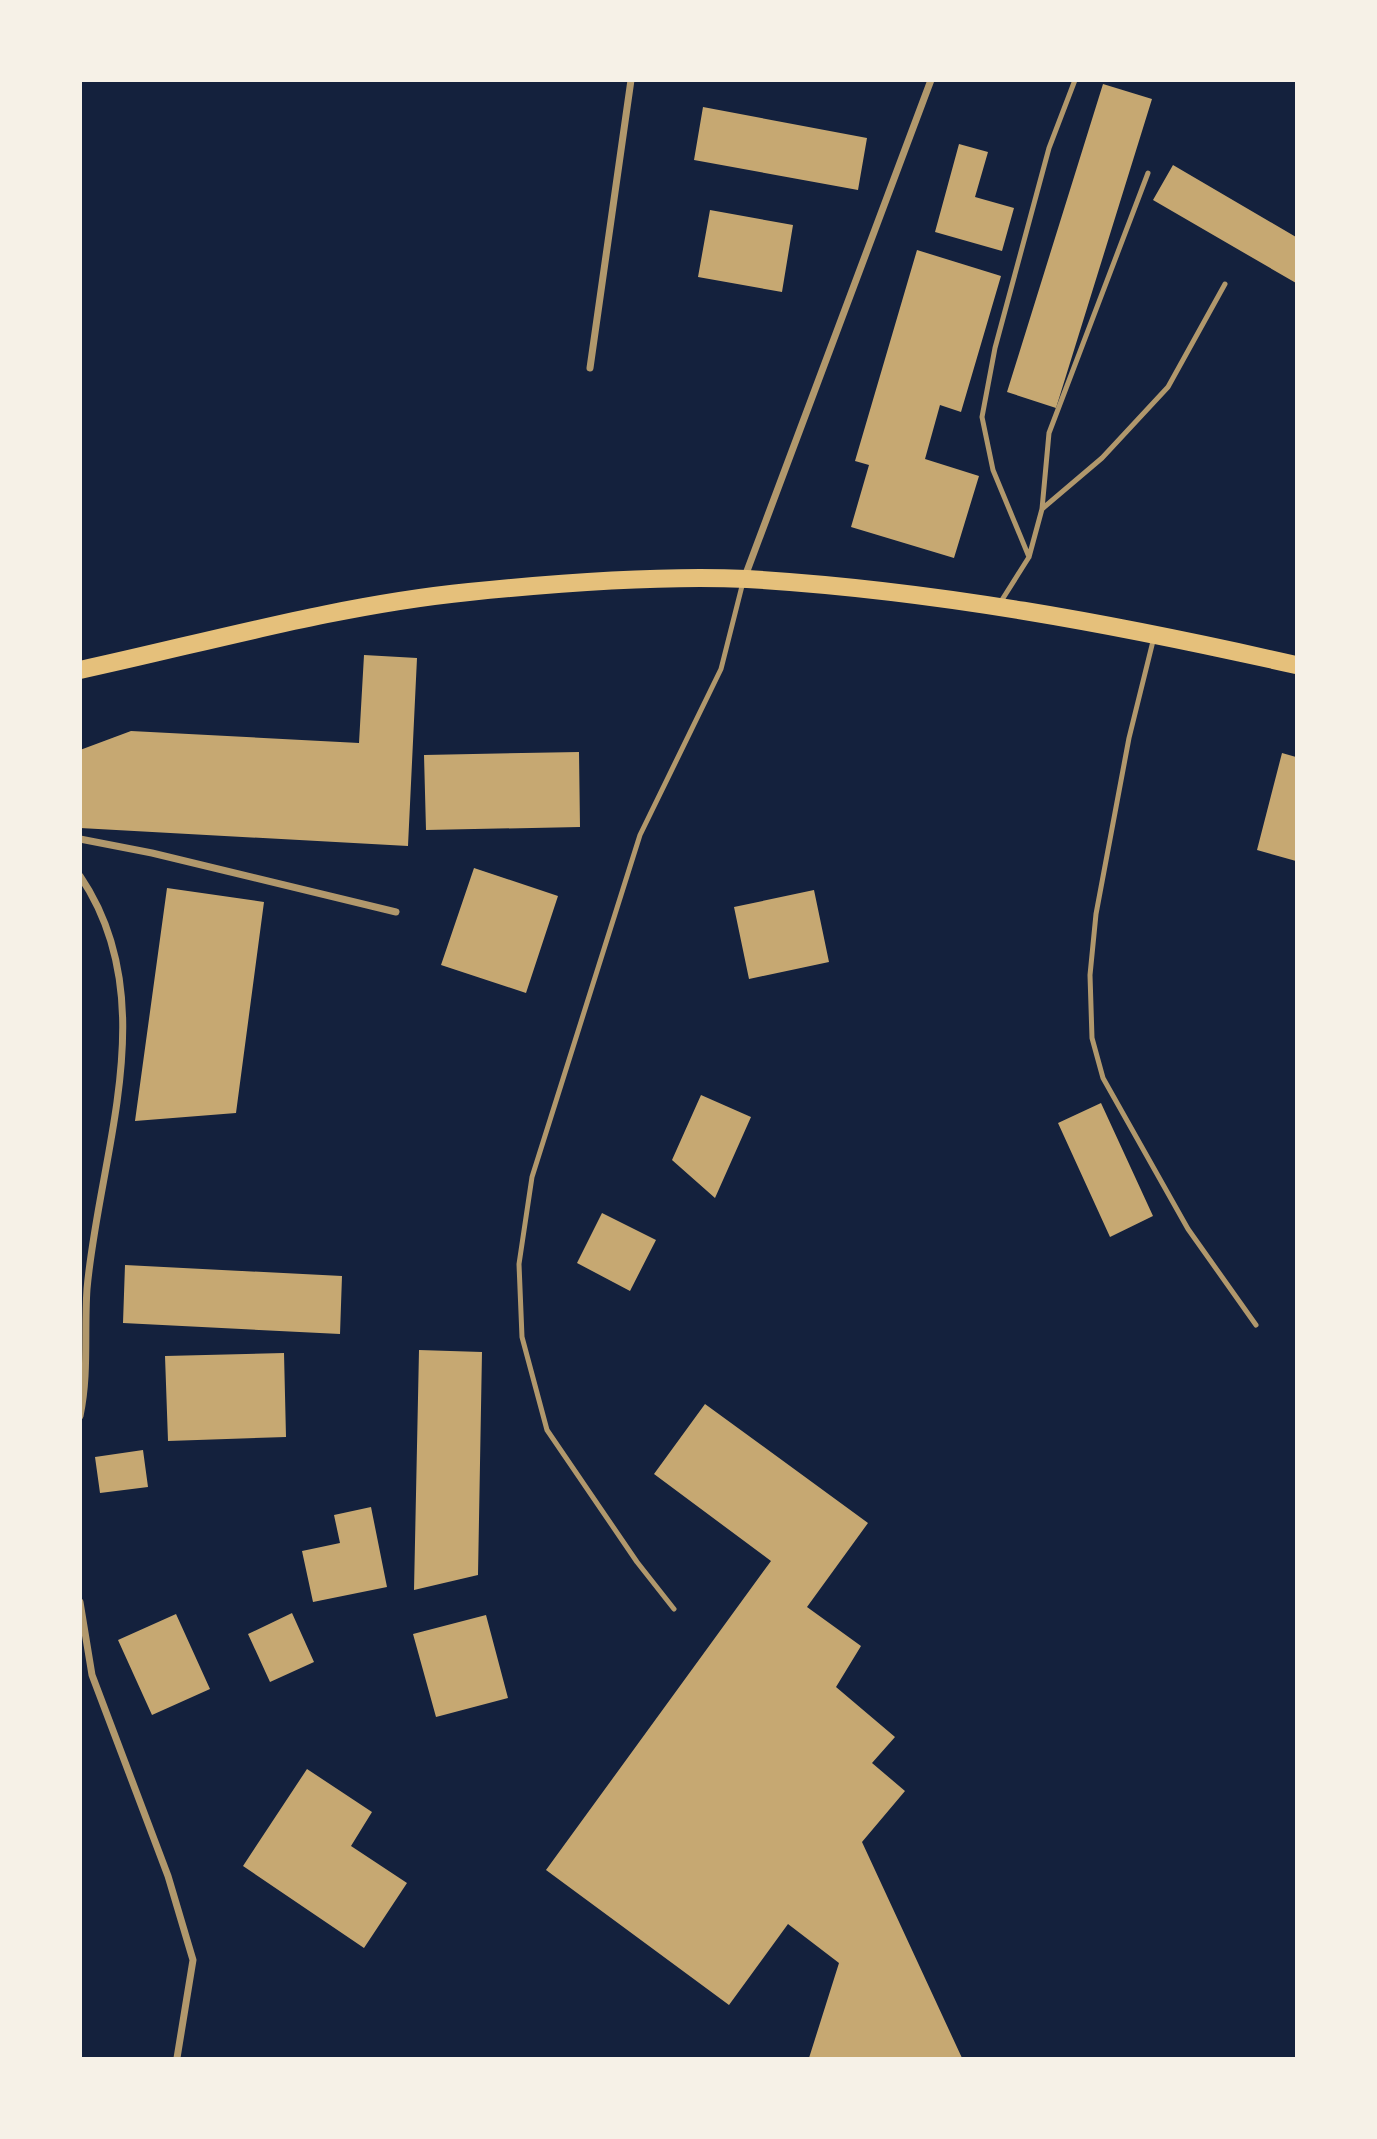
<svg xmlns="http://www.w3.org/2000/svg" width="1377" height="2139" font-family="'Space Grotesk',sans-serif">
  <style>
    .building { fill: #c6a872 }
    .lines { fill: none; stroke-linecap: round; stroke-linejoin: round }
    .service { stroke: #b1986c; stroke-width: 5 }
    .minor { stroke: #b1986c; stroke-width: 7 }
    .primary { stroke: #e5c07b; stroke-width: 18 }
  </style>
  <rect width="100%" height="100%" fill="#14213d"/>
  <path class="building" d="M1103,84l49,15 -96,309 -49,-16z
    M703,107l164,31 -9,52 -164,-30z
    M959,144l29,8 -13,45 39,11 -12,43 -67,-19z
    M1173,165l123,72v46l-143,-83z
    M710,210l83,15 -11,67 -84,-15z
    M917,250l84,26 -40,136 -21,-7 -15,54 54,17 -25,82 -103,-31 18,-62 -14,-4z
    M364,655l53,3 -9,188 -328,-18v-78l51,-19 228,12z
    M579,752l1,75 -154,3 -2,-75z
    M1282,753l14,4v104l-39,-11z
    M474,868l84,28 -32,97 -85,-28z
    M167,888l97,14 -28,211 -101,8z
    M814,890l15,72 -80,17 -15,-72z
    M701,1095l50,22 -36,81 -43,-38z
    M1101,1103l52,113 -43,21 -52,-114z
    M602,1213l54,27 -26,51 -53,-28z
    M125,1265l217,11 -2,58 -217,-11z
    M419,1350l63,2 -4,223 -64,15z
    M284,1353l2,84 -118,4 -3,-85z
    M705,1404l163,119 -61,84 54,39 -25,41 59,50 -23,26 33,28 -43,51 100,216h-153l30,-95 -51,-39 -59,81 -183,-135 225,-309 -117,-87z
    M143,1450l5,37 -48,6 -5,-36z
    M371,1507l16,80 -74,15 -11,-51 38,-8 -6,-28z
    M292,1613l22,49 -44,20 -22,-48z
    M176,1614l34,75 -58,26 -34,-75z
    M486,1615l22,83 -72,19 -23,-83z
    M307,1769l65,43 -21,34 56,37 -43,65 -121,-82z"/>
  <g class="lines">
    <path class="service" d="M1042,509l60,-51 66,-71 57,-103
      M1029,557l-36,-87 -11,-53 13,-69 54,-200 26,-68
      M1000,603l29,-46 13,-48 7,-76 99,-260
      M1154,637l-25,101 -33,176 -6,61 2,63 11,40 85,151 68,96
      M674,1609l-37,-47 -90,-132 -25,-93 -3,-73 13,-87 108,-342 81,-166 22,-87"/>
    <path class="minor" d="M590,368l41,-288
      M744,579l187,-499
      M80,839l72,14 244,59
      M80,876c85,125 19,277 7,413 -3,43 2,85 -7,127
      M80,1602l12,73 76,201 25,84 -16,98"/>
    <path class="primary" d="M80,670c129,-28 258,-65 389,-78 88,-9 190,-17 278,-13 186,11 368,45 549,86"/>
  </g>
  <rect width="1377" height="2139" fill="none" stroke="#f6f1e7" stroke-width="164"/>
</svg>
